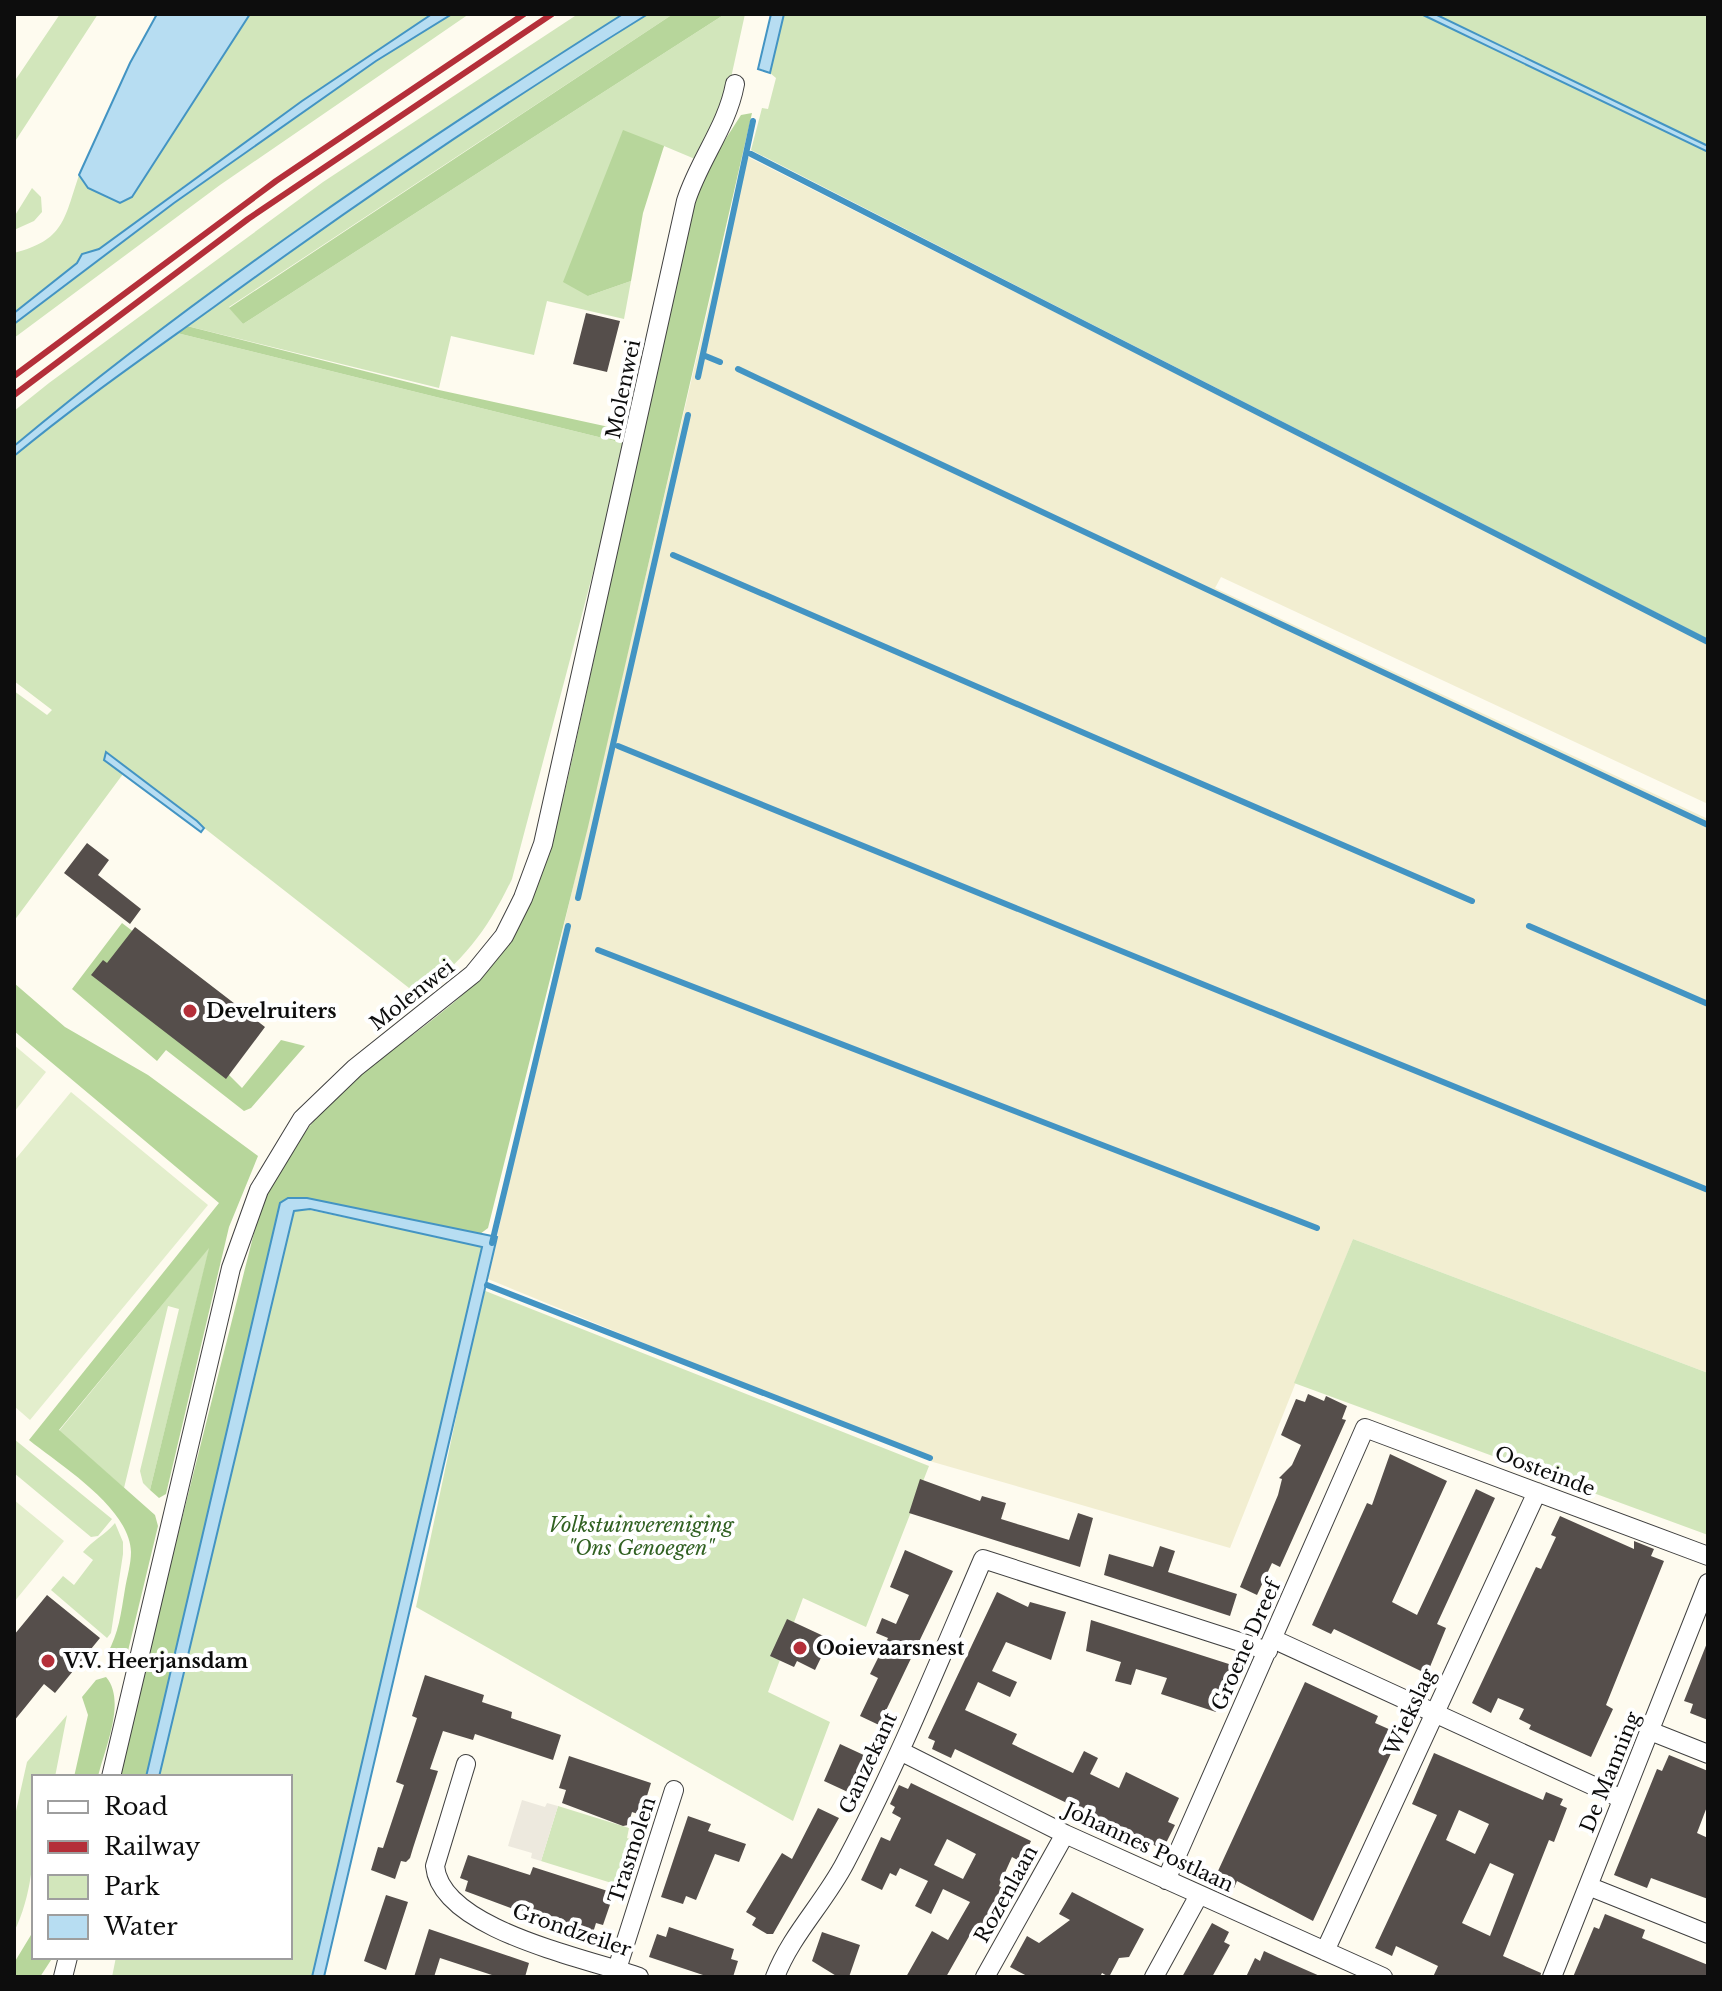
<svg xmlns="http://www.w3.org/2000/svg" width="1722" height="1991" font-family="'Libre Baskerville',serif">
  <style>
    .farmland { fill: #f2eed1 }
    .green { fill: #d2e6bb }
    .forest { fill: #b7d69b }
    .pitch { fill: #e3eecc }
    .plaza { fill: #ede9de }
    .water { fill: #b7ddf2; stroke: #4394c3; stroke-width: 2 }
    .lines { fill: none; stroke-linecap: round; stroke-linejoin: round }
    .stream { stroke: #4394c3; stroke-width: 6 }
    .building { fill: #554e4b; fill-rule: evenodd }
    .street-casing { stroke: #404040; stroke-width: 20 }
    .street { stroke: #fff; stroke-width: 18 }
    .rail { stroke: #b42f39; stroke-width: 6 }
    .poi-dot { fill: #b42f39; stroke: #fff; stroke-width: 3 }
    .labels { text-anchor: middle; stroke-width: 8; stroke-linejoin: round; paint-order: stroke }
    .street-label { font-size: 20px; fill: #0d0d0d; stroke: #fff }
    .poi-label { font-size: 20px; font-weight: bold; fill: #0d0d0d; stroke: #fff; text-anchor: start }
    .park-label { font-size: 20px; font-style: italic; fill: #316122; stroke: #fff }
  </style>
  <rect width="100%" height="100%" fill="#fefbef"/>
  <path class="farmland" d="M744,155l964,487v162l-487,-227 -6,11 493,231v554l-355,-134 -123,309 -297,-86 -445,-183 73,-341z"/>
  <path class="green" d="M60,14h38l-84,129v-61z
    M250,14h182l-244,169 -89,66 -17,5 -5,9 -63,50v-60c50,-13 50,-33 65,-78l9,13 44,9z
    M451,14h18l-249,171 -206,153v-14l160,-121 202,-142z
    M578,14h45c-210,134 -418,273 -609,432v-35l35,-28 274,-201z
    M648,14h25l-444,293 14,17 482,-310h20l-18,82 -32,63 -31,-13 -76,150 43,-15 -7,38 -77,-18 -13,54 -83,-19 -12,52 -252,-62 260,-185z
    M784,14h637l287,138v487l-957,-489 11,-42 6,1 8,-31 -6,-5z
    M1435,14h273v132z
    M32,188l9,9 1,15 -8,9 -20,9v-13z
    M177,333l450,111 -115,435c-25,52 -48,82 -94,116l-311,-243 -3,8 19,14 -109,147v-230l33,24 5,-5 -38,-29v-225l56,-46z
    M300,1208l182,38 -170,731h-200l4,-20h174v-180h-131l135,-566z
    M1353,1239l355,134v162l-414,-152z
    M210,1246l-60,244 -7,-7 -3,-12 39,-162 -11,-3 -44,182 -65,-57z
    M483,1290l446,176 -63,161 -63,-29 -35,94 62,30 -37,99 -377,-214z
    M14,1439l98,80 -14,17 -7,1 -77,-64z
    M115,1523l8,19v12l-12,79 -4,5 -56,-48 12,-14 11,9 19,-25 -10,-8c10,-12 22,-17 32,-29z
    M67,1715l-12,62h-21c0,53 4,106 -20,155v-112l13,-58z
    M558,1806l71,22 -2,10 5,2 -14,45 -77,-24z"/>
  <path class="forest" d="M673,14h52l-482,310 -14,-16z
    M752,113l-164,714 -100,401 -8,6 -173,-36 -27,5 -134,574h-29l143,-568c21,-41 44,-83 79,-115 52,-50 123,-85 165,-145 36,-52 49,-110 64,-171l130,-596 43,-67z
    M623,130l41,16 -21,67 -12,68 -43,15 -25,-14z
    M187,326l252,64 170,37 17,10 1,7 -450,-111z
    M122,923l132,101 -31,45 19,19 39,-48 24,6 -54,62 -7,3 -78,-61 -9,11 -85,-72z
    M14,983l51,44 83,48 110,81 -29,71 -63,267 -7,4 -9,-8 59,-242 -150,182 96,85 3,11 -31,129 -17,5 -3,-6c12,-21 14,-41 18,-65 2,-12 6,-25 6,-37 -1,-44 -71,-87 -102,-112l190,-237 -205,-172z
    M106,1677c21,24 -2,73 -8,100h-24l14,-62 -6,-18 14,-17z
    M34,1930v27h19l-13,20h-26v-14z"/>
  <path class="pitch" d="M14,1045l32,27 -32,40z
    M71,1092l137,113 -178,215 -16,-14v-245z
    M14,1500l50,41 -50,61z"/>
  <path class="plaza" d="M522,1800l23,7 2,-4 11,3 -17,55 -10,-3 1,-5 -24,-7z"/>
  <path class="water" d="M157,14h93l-118,183 -12,6 -32,-15 -9,-13 51,-112z
    M432,14h20l-76,47 -202,142 -160,121v-11l63,-50 5,-9 17,-5 203,-148z
    M623,14h25c-149,92 -293,190 -434,293 -68,49 -136,96 -200,149v-10c191,-159 399,-299 609,-432z
    M771,14h13l-14,59 -12,-4z
    M1421,14h14l273,132v6z
    M106,752l91,69 7,7 -3,4 -97,-72z
    M288,1198h19l190,39 -173,740h-12l170,-730 -172,-38 -16,2 -135,566h-13l134,-574z"/>
  <g class="lines">
    <path class="stream" d="M751,154l957,488
      M703,355l17,7
      M738,369l970,456
      M698,377l55,-256
      M673,555l799,346
      M618,746l1090,444
      M578,898l110,-483
      M1529,926l179,78
      M598,950l719,278
      M492,1243l76,-317
      M487,1285l443,173"/>
  </g>
  <path class="building" d="M586,313l34,8 -13,51 -34,-8z
    M87,843l22,17 -11,15 43,34 -11,15 -66,-51z
    M135,927l130,100 -39,52 -135,-104 12,-15 4,3z
    M1308,1394l16,7 2,-5 21,10 -5,13 4,1 -66,147 -8,-4 -15,32 -17,-8 38,-92 4,-16 -3,-1 13,-13 9,-20 -20,-10 15,-36 9,3z
    M1390,1454l57,27 -55,121 25,13 59,-126 19,9 -58,126 9,4 -19,46 -93,-45 -3,5 -19,-9 55,-122 5,2z
    M920,1479l60,22 2,-5 24,7 -5,16 68,21 9,-27 15,5 -13,49 -171,-54z
    M1560,1516l74,33v-8l20,8 -3,7 13,5 -58,144 7,4 -22,48 -62,-28 2,-4 -12,-6 5,-10 -26,-11 -7,15 -19,-10 64,-136 5,2 15,-32 -5,-2z
    M1160,1546l15,5 -7,21 69,22 -7,22 -126,-41 5,-21 44,13z
    M905,1550l48,21 -74,154 -19,-9 18,-38 -8,-4 18,-36 -12,-5 6,-15 14,6 13,-29 -19,-8z
    M997,1592l31,15 2,-5 36,10 -15,48 -45,-18 -14,29 25,11 -7,15 -32,-15 -13,28 52,24 -5,10 61,29 11,-22 14,7 -8,16 29,14 7,-16 53,26 -11,24 7,3 -10,20 -7,-4 -2,5 -201,-97 -4,9 -19,-9 3,-8 -7,-3z
    M47,1595l53,43 -45,55 -11,-9 -30,37v-86z
    M787,1619l43,20 -15,31 -18,-9 -3,6 -24,-11z
    M1091,1620l141,45 -2,4 8,3 -5,16 -9,-2 -8,26 -55,-18 6,-16 -31,-9 -5,16 -16,-4 6,-19 -35,-11z
    M1707,1643l1,1v76l-18,-7 3,-9 -9,-3z
    M425,1675l59,20 -2,7 30,10 -1,6 50,17 -8,25 -78,-26 -2,6 -30,-9 -13,38 8,2 -25,77 -3,10 -4,4 -5,-1 -6,18 -24,-9 7,-23 5,1 21,-63 -8,-3 21,-64 -5,-2z
    M1305,1682l73,34 -3,7 25,11 -87,187 -76,-40 -3,7 -16,-7 4,-8 -4,-2z
    M840,1744l28,13 -18,36 -26,-12z
    M1434,1753l109,47 3,-8 17,7 -3,6 7,3 -13,34 -5,-2 -46,116 38,17 -1,4h-107l5,-11 -42,-20 -4,10 -17,-8 62,-133 -25,-11zM1459,1810l30,14 -14,30 -29,-14zM1490,1863l24,11 -24,62 -28,-13z
    M1669,1755l39,16v33l-11,29 11,5v61l-57,-21 -4,10 -33,-13 43,-106 5,2z
    M569,1756l82,27 -10,32 -9,-3 -4,13 -5,1 -61,-23 4,-13 -7,-2z
    M911,1783l120,58 -10,21 -9,-5 -13,29 12,7 -26,47 -14,-7 -25,44h-40l26,-46 16,9 22,-38 -27,-13 -12,25 -16,-8 13,-25 -28,-13 -4,8 -6,-3 -8,17 -21,-10 20,-43 9,4 11,-23 -9,-5 3,-6 -5,-3 9,-19 9,4zM947,1839l29,15 -13,25 -29,-14z
    M818,1808l21,10 -66,116h-6l-15,-9 4,-7 -10,-6 36,-59 10,6z
    M688,1816l23,8 -3,7 38,13 -7,18 -24,-8 -19,46 -10,-4 -3,8 -22,-7z
    M468,1855l62,20 3,-8 81,26 -11,32 -7,-2 -4,13h-6l-121,-45 3,-10 -8,-3z
    M1072,1892l72,37 -15,28 -10,1 -10,19 -7,-4 -2,4h-71l-19,-10 17,-31 12,7 31,-23 -11,-6z
    M386,1895l22,7 -22,68 -22,-9z
    M1605,1914l40,16 -3,8 66,27v12h-135l21,-50 5,2z
    M1212,1923l17,9 -5,10 6,3 -18,32h-30z
    M669,1927l65,22 -3,10 7,2 -5,16h-24l-60,-20 8,-23 9,3z
    M429,1929l100,34 -4,14h-27l-58,-19 -6,19h-20z
    M822,1932l38,13 -11,32h-11l-26,-16z
    M1264,1951l15,7 43,19h-76l9,-19 5,3z"/>
  <g class="lines">
    <defs>
      <path id="street" d="M1273,1639l349,160
        M1650,1731l58,23
        M900,1751l165,83 318,143
        M466,1764l-31,102c6,64 152,92 204,111
        M111,1777l120,-509 28,-78 43,-71 53,-51 118,-94 31,-38 19,-38 20,-54 143,-643c13,-41 41,-74 49,-117
        M1166,1880l199,-452 343,128
        M1588,1886l120,48
        M1325,1951l212,-459
        M617,1969l57,-179
        M63,1977l5,-20
        M775,1977c16,-42 49,-74 70,-114 52,-98 94,-202 138,-304l285,92
        M985,1977l80,-143
        M1154,1977l45,-82
        M1552,1977l156,-394"/>
    </defs>
    <use href="#street" class="street-casing"/>
    <use href="#street" class="street"/>
    <path class="rail" d="M14,376l262,-195 248,-167
      M14,395l234,-176 304,-205"/>
  </g>
  <g class="poi-dot">
    <circle cx="190" cy="1011" r="8"/>
    <circle cx="800" cy="1648" r="8"/>
    <circle cx="48" cy="1661" r="8"/>
  </g>
  <g class="labels">
    <g class="street-label">
      <text transform="translate(623 389) rotate(-78)" y="7">Molenwei</text>
      <text transform="translate(412 995) rotate(-38)" y="7">Molenwei</text>
      <text transform="translate(1545 1471) rotate(21)" y="7">Oosteinde</text>
      <text transform="translate(1246 1645) rotate(-66)" y="7">Groene Dreef</text>
      <text transform="translate(1410 1712) rotate(-65)" y="7">Wiekslag</text>
      <text transform="translate(868 1763) rotate(-65)" y="7">Ganzekant</text>
      <text transform="translate(1610 1772) rotate(-68)" y="7">De Manning</text>
      <text transform="translate(1149 1847) rotate(25)" y="7">Johannes Postlaan</text>
      <text transform="translate(632 1850) rotate(-72)" y="7">Trasmolen</text>
      <text transform="translate(1006 1894) rotate(-61)" y="7">Rozenlaan</text>
      <text transform="translate(572 1930) rotate(19)" y="7">Grondzeiler</text>
    </g>
    <g class="poi-label">
      <text x="206" y="1018">Develruiters</text>
      <text x="816" y="1655">Ooievaarsnest</text>
      <text x="64" y="1668">V.V. Heerjansdam</text>
    </g>
    <g class="park-label">
      <text x="641" y="1532">Volkstuinvereniging<tspan x="641" dy="23">"Ons Genoegen"</tspan></text>
    </g>
  </g>
  <rect width="1722" height="1991" fill="none" stroke="#0d0d0d" stroke-width="32"/>
  <rect x="32" y="1775" width="260" height="184" fill="#ffffff" stroke="#9e9e9e" stroke-width="2"/>
  <rect x="48" y="1801" width="40" height="12" fill="#ffffff" stroke="#9e9e9e" stroke-width="2"/>
  <text x="104" y="1815" font-size="24" fill="#0d0d0d">Road</text>
  <rect x="48" y="1841" width="40" height="12" fill="#b42f39" stroke="#9e9e9e" stroke-width="2"/>
  <text x="104" y="1855" font-size="24" fill="#0d0d0d">Railway</text>
  <rect x="48" y="1875" width="40" height="24" fill="#d2e6bb" stroke="#9e9e9e" stroke-width="2"/>
  <text x="104" y="1895" font-size="24" fill="#0d0d0d">Park</text>
  <rect x="48" y="1915" width="40" height="24" fill="#b7ddf2" stroke="#9e9e9e" stroke-width="2"/>
  <text x="104" y="1935" font-size="24" fill="#0d0d0d">Water</text>
</svg>
